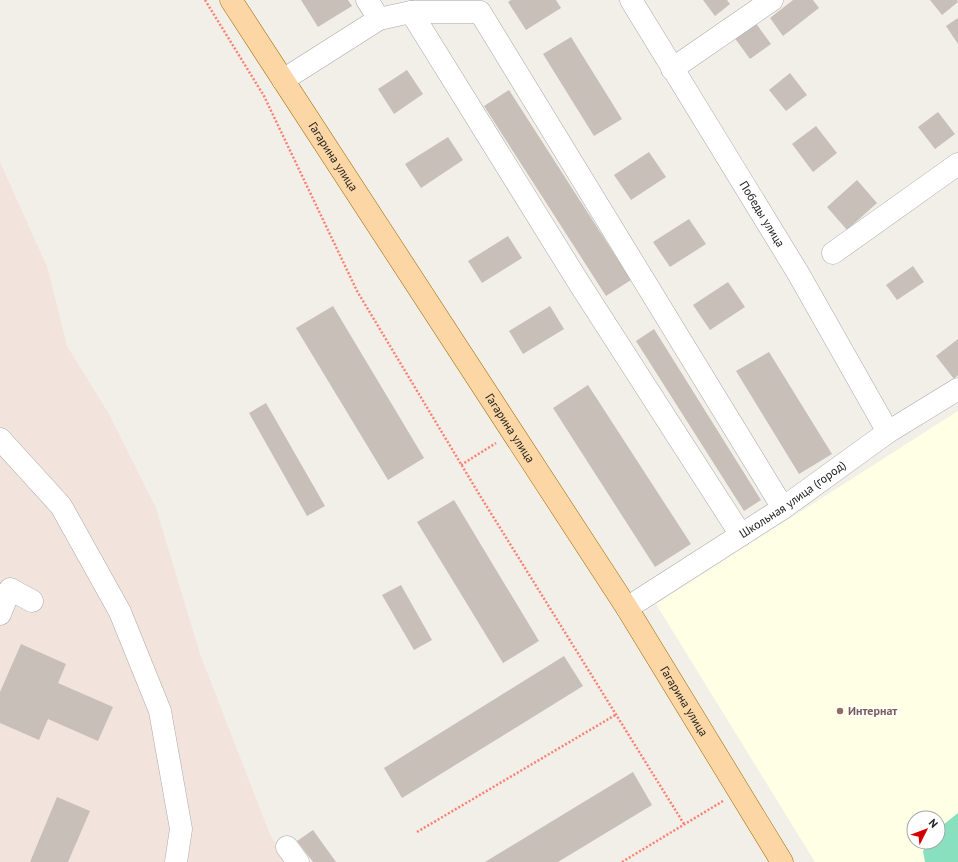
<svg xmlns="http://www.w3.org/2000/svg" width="958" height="862" font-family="'PT Sans',sans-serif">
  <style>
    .education { fill: #ffffe5; fill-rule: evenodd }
    .military { fill: #f3e3dd }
    .pitch { fill: #88e0be }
    .building { fill: #c7bfb8 }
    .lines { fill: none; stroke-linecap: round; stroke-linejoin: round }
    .minor-casing { stroke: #a9a9a9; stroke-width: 23 }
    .major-casing { stroke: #a06b00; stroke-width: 23 }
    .path { stroke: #fa8072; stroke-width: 2.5; stroke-dasharray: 2 2; stroke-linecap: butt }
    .minor { stroke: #fff; stroke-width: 22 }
    .major { stroke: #fcd6a4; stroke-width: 22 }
    .education-dot { fill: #8d6e63; stroke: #fff; stroke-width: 1.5 }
    .labels { text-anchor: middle; stroke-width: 3.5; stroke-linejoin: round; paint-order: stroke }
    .street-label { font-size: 12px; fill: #222; stroke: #fff }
    .education-label { font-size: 12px; font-weight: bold; fill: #785e54; stroke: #fff; text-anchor: start }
  </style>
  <rect width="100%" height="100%" fill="#f2efe9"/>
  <path class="education" d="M958,411v451h-143l-159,-258zM914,818h24v24h-24z"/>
  <path class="military" d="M0,162l48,107 19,77 42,68 47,94 44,146 71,183 18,25h-289z"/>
  <path class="pitch" d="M958,813v49h-33l-2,-11 6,-9h9v-13z"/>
  <path class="building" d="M301,0h47l4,6 -34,21z
    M511,0h45l5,8 -35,22 -18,-28z
    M703,0h24l3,4 -15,12z
    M793,0h20l6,8 -36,28 -13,-18z
    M930,0h27l1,2 -16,13z
    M958,18v26l-12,-18z
    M755,22l16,22 -21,15 -16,-22z
    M571,37l51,82 -28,17 -51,-82z
    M407,70l16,24 -29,20 -16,-25z
    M790,73l17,22 -21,16 -17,-21z
    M509,90l122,190 -25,16 -122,-190z
    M938,112l17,22 -20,15 -17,-22z
    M816,126l21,27 -24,19 -21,-28z
    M448,137l15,23 -42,28 -16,-24z
    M649,152l17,25 -35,23 -17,-25z
    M857,180l20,23 -30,27 -20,-23z
    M689,219l17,25 -36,23 -17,-25z
    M508,236l14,22 -40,25 -14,-22z
    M913,266l11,16 -27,18 -11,-15z
    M728,282l17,25 -35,23 -17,-25z
    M333,306l91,152 -36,22 -92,-152z
    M550,306l14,23 -41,25 -14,-23z
    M654,329l107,171 -17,11 -108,-170z
    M958,339v36l-4,4 -18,-23z
    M769,352l63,102 -33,20 -63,-103z
    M588,385l103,159 -36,23 -102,-159z
    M266,403l59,103 -18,10 -58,-103z
    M454,500l85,141 -36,22 -86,-141z
    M401,585l31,55 -18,10 -32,-55z
    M21,644l45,20 -8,19 55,24 -15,34 -50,-22 -9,21 -39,-17v-31z
    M564,656l19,30 -181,112 -18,-30z
    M633,772l19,33 -94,57h-73z
    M57,797l33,14 -22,51h-38z
    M313,830l23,32h-23l-16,-21z"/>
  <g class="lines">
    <defs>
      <g id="minor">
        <path d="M367,0l12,19"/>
        <path id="s1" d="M631,0l167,273 90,159"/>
        <path d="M411,12l168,271 162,252"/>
        <path d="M672,69l100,-69"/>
        <path d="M283,80l96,-61 32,-7h69l303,496"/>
        <path d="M833,253l125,-89"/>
        <path d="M0,439l61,67 59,106 40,99 21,118 -5,33"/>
        <path id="s2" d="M627,608l156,-100 105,-76 70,-43"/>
        <path d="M0,614l10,-25 22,12"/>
        <path d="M287,847l11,15"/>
      </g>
      <g id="major">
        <path id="s3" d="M231,0l396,608 155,254"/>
      </g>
    </defs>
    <use href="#minor" class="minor-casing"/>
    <use href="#major" class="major-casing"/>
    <path class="path" d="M205,0l59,96 93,195 122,203 205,330
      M461,465l35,-22
      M417,832l200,-118
      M622,862l101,-61"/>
    <use href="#minor" class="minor"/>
    <use href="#major" class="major"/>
  </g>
  <circle class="education-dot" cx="840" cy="711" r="4"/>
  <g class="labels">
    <g class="street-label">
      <text dy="4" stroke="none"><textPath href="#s3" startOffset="187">Гагарина улица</textPath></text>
      <text dy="4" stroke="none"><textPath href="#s1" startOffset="251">Победы улица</textPath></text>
      <text dy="4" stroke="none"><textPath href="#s3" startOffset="511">Гагарина улица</textPath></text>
      <text dy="4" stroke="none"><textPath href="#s2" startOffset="198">Школьная улица (город)</textPath></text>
      <text dy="4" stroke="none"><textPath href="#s3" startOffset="835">Гагарина улица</textPath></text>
    </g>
    <g class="education-label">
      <text x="848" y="715">Интернат</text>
    </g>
  </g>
  <g transform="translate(926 830) rotate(48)"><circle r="19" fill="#ffffff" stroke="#a7a7a7"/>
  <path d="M0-3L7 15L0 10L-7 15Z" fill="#d40000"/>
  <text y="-6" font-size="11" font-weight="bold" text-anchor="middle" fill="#222222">N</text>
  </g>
</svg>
